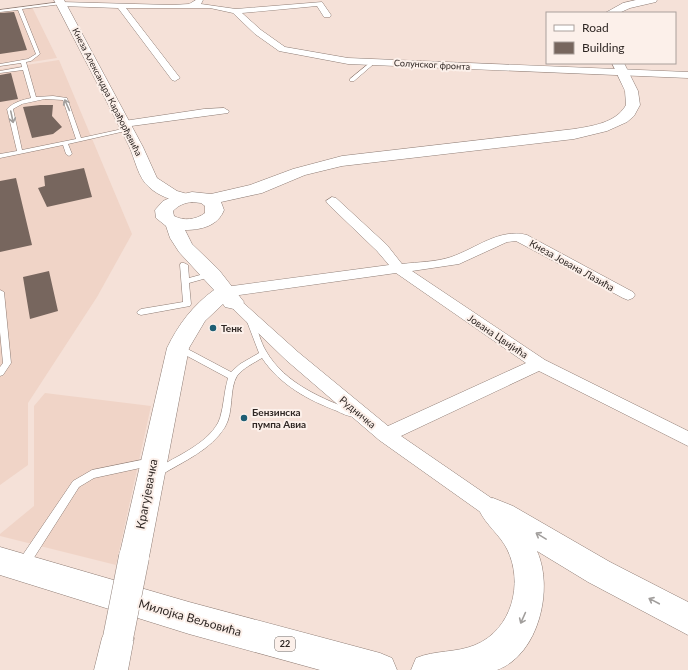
<svg xmlns="http://www.w3.org/2000/svg" width="688" height="670" font-family="Lato,sans-serif">
  <style>
    .built { fill: #f0d4c7 }
    .building { fill: #77665e }
    .lines { fill: none; stroke-linecap: round; stroke-linejoin: round }
    .service-casing { stroke: #8e7c74; stroke-width: 1 }
    .minor-casing { stroke: #8e7c74; stroke-width: 1 }
    .tertiary-casing { stroke: #8e7c74; stroke-width: 1 }
    .secondary-casing { stroke: #8e7c74; stroke-width: 1 }
    .primary-casing { stroke: #8e7c74; stroke-width: 1 }
    .service { fill: #fff; fill-rule: evenodd }
    .minor { fill: #fff; fill-rule: evenodd }
    .tertiary { fill: #fff; fill-rule: evenodd }
    .secondary { fill: #fff; fill-rule: evenodd }
    .primary { fill: #fff; fill-rule: evenodd }
    .secondary-bridge-casing { stroke: #8e7c74; stroke-width: 31; stroke-linecap: butt }
    .secondary-bridge { stroke: #fff; stroke-width: 30 }
    .oneway { stroke: #a19e9c }
    .poi-dot { fill: #1e5d73; stroke: #fcf0ea; stroke-width: 1.5 }
    .labels { text-anchor: middle; stroke-width: 4; stroke-linejoin: round; paint-order: stroke }
    .far-street-label { font-size: 9px; fill: #2f2724; stroke: #fcf0ea }
    .shield { fill: #fcf0ea; stroke: #6c635f; stroke-width: 1 }
    .shield-label { font-size: 9px; font-weight: bold; fill: #2f2724 }
    .street-label { font-size: 10px; fill: #2f2724; stroke: #fcf0ea }
    .poi-label { font-size: 10px; font-weight: bold; fill: #2f2724; stroke: #fcf0ea; text-anchor: start }
    .near-street-label { font-size: 12px; fill: #2f2724; stroke: #fcf0ea }
  </style>
  <rect width="100%" height="100%" fill="#f5e1d8"/>
  <path class="built" d="M32,7l25,51 -57,9v-56z
    M59,60l73,174 -35,63 -69,106v62l-28,20v-416z
    M45,393l106,13 -35,159 -116,-29v-2l34,-28v-100z"/>
  <path class="building" d="M14,12l13,38 -27,4v-41z
    M11,73l7,26 -18,3v-27z
    M40,105h13l-1,11 10,11 -9,7 -21,4 -9,-31z
    M84,168l8,29 -45,10 -9,-19 7,-2 -1,-10z
    M16,178l16,67 -32,7v-71z
    M49,271l9,40 -28,8 -7,-42z"/>
  <g class="lines">
    <defs>
      <path id="service" d="M61,2l1,2 -40,5 18,45 -9,7 -5,1 10,35 17,-1 14,2 14,40 46,-10 3,2 -62,14 4,10 -3,2 -3,-2 -3,-9 -63,13v-4l17,-3 -10,-42c7,-7 15,-9 24,-11l-8,-28 -23,3v-2l22,-4 -1,-4 -21,3v-2l28,-5 8,-5 -18,-44 -18,2v-2zM45,99l18,1 13,39 -54,11 -9,-41 9,-5z
        M372,61l4,1 -22,19h-4v-2z
        M181,263h3l4,2 1,13 22,-6 4,2 -1,2 -25,7 2,21 -1,2 -49,9 -3,-1 -1,-2 4,-3 42,-7 -3,-37z
        M0,290l4,2 7,71 -8,12 -3,1v-9l3,-4 -3,-31z
        M250,316l4,3c4,11 6,22 12,32 19,33 57,48 91,61l1,2 -1,2c-6,2 -14,-2 -20,-5 -29,-11 -57,-26 -75,-53 -8,5 -19,10 -25,18 -8,13 -3,36 -12,51 -14,23 -41,34 -64,48l-3,1 -3,-1 -2,-3 2,-3c20,-12 57,-27 65,-51 4,-13 4,-27 8,-40l-52,-28 -1,-2 1,-2h6l49,26 9,-8 19,-11 -13,-34z
        M151,458l3,1 2,3 -2,3 -60,13 -15,9 -51,80 -4,1 -4,-1 -1,-4 1,-4 53,-78 19,-11z"/>
      <path id="minor" d="M196,0h7l-2,4 35,5 86,-7 9,13 -1,2h-6l-7,-11 -75,7 19,17 24,17 63,11 340,14v6l-340,-14 -69,-13 -24,-17 -22,-21 -23,-5h-84l54,70 -5,3 -3,-1 -54,-72 -57,-2 -4,-2 4,-2 111,3 17,-1z
        M224,108l5,3 -1,2 -104,14 -5,-3 5,-3 80,-12z
        M332,197l4,1 51,47 15,19c16,-2 34,-2 49,-7 26,-9 48,-29 76,-22l106,57 2,3 -2,3 -5,2 -5,-2 -107,-57 -9,1 -48,22 -47,7 133,89 143,71v15l-149,-75 -138,65 99,68 3,6 -3,6 -7,3 -7,-3 -107,-76 -93,-80 -60,-58 3,-3 5,-2 5,2 59,53 90,74 138,-63 -130,-90 -171,24 -5,-2 -2,-3 2,-3 5,-2 164,-22 -12,-14 -49,-47 -2,-3z"/>
      <path id="tertiary" d="M54,0h10l79,147 14,31 20,13 14,4 2,3 -2,3c-13,3 -33,-5 -42,-14 -11,-9 -14,-28 -20,-41 -24,-49 -50,-97 -75,-146z"/>
      <path id="secondary" d="M636,0h21l-1,2 -26,6 -11,5h-14l18,-10z
        M612,63h12l14,28 2,14 -6,11 -7,6 -20,9 -33,8 -232,27 -37,9 -43,18 -41,9 3,8c-6,16 -23,20 -39,20l7,14 27,26 25,32 -3,5 -7,2 -9,-2 -2,-3 -18,17 -16,27 -40,209 -5,10 -10,4 -10,-4 -5,-10 48,-209c11,-23 26,-43 47,-58l-35,-38 -9,-14 -4,-12 -10,-8 -1,-8 8,-9 11,-5 18,-4 19,2 39,-9 43,-16 49,-13 232,-27c18,-3 42,-6 52,-24l-1,-14zM192,202l9,1 4,3v7c-9,7 -22,8 -31,3l-1,-5c6,-6 11,-8 19,-9z
        M118,622l11,5 5,11 -6,32h-34l8,-32 5,-11z"/>
      <path id="primary" d="M493,498l20,8 97,56 78,40v33l-100,-53 -51,-31c17,37 2,104 -40,119 -6,0 -15,0 -22,0 -21,0 -42,0 -64,0l5,-12c19,-8 40,-5 59,-13 37,-15 49,-62 32,-96 -7,-14 -21,-24 -28,-39l4,-9z
        M0,547l189,55 191,51 12,5 5,12h-77l-131,-36 -189,-59z"/>
    </defs>
    <use href="#service" class="service-casing"/>
    <use href="#minor" class="minor-casing"/>
    <use href="#tertiary" class="tertiary-casing"/>
    <use href="#secondary" class="secondary-casing"/>
    <use href="#primary" class="primary-casing"/>
    <use href="#service" class="service"/>
    <use href="#minor" class="minor"/>
    <use href="#tertiary" class="tertiary"/>
    <use href="#secondary" class="secondary"/>
    <use href="#primary" class="primary"/>
    <defs>
      <path id="secondary-bridge" d="M118,638l16,-81"/>
    </defs>
    <use href="#secondary-bridge" class="secondary-bridge-casing"/>
    <use href="#secondary-bridge" class="secondary-bridge"/>
  </g>
  <defs><path id="oneway-shaft" d="M-6 0H5M1.5-3L5.5 0L1.5 3" fill="none" stroke-width="1.6" stroke-linecap="round" stroke-linejoin="round"/></defs>
  <g class="oneway">
    <use href="#oneway-shaft" transform="translate(67 105) rotate(-114)"/>
    <use href="#oneway-shaft" transform="translate(12 117) rotate(78)"/>
    <use href="#oneway-shaft" transform="translate(541 536) rotate(-149)"/>
    <use href="#oneway-shaft" transform="translate(654 601) rotate(-152)"/>
    <use href="#oneway-shaft" transform="translate(523 618) rotate(114)"/>
  </g>
  <g class="poi-dot">
    <circle cx="213" cy="328" r="4"/>
    <circle cx="244" cy="418" r="4"/>
  </g>
  <g class="labels">
    <g class="far-street-label">
      <text transform="translate(432 65) rotate(3)" y="3">Солунског фронта</text>
      <text transform="translate(107 92) rotate(63)" y="3">Кнеза Александра Карађорђевића</text>
    </g>
    <rect class="shield" x="275" y="637" width="20" height="14" rx="3"/>
    <g class="shield-label">
      <text x="285" y="647">22</text>
    </g>
    <g class="street-label">
      <text transform="translate(572 265) rotate(29)" y="4">Кнеза Јована Лазића</text>
      <text transform="translate(498 336) rotate(34)" y="4">Јована Цвијића</text>
      <text transform="translate(358 412) rotate(40)" y="4">Рудничка</text>
    </g>
    <g class="poi-label">
      <text x="221" y="332">Тенк</text>
      <text x="252" y="416">Бензинска<tspan x="252" dy="12">пумпа Авиа</tspan></text>
    </g>
    <g class="near-street-label">
      <text transform="translate(147 494) rotate(-79)" y="4">Крагујевачка</text>
      <text transform="translate(190 618) rotate(16)" y="4">Милојка Вељовића</text>
    </g>
  </g>
  <rect x="546" y="12" width="130" height="52" fill="#fcf0ea" stroke="#aaa09b"/>
  <rect x="554" y="25" width="20" height="6" fill="#ffffff" stroke="#aaa09b"/>
  <text x="582" y="32" font-size="12" fill="#2f2724">Road</text>
  <rect x="554" y="42" width="20" height="12" fill="#77665e" stroke="#aaa09b"/>
  <text x="582" y="52" font-size="12" fill="#2f2724">Building</text>
</svg>
